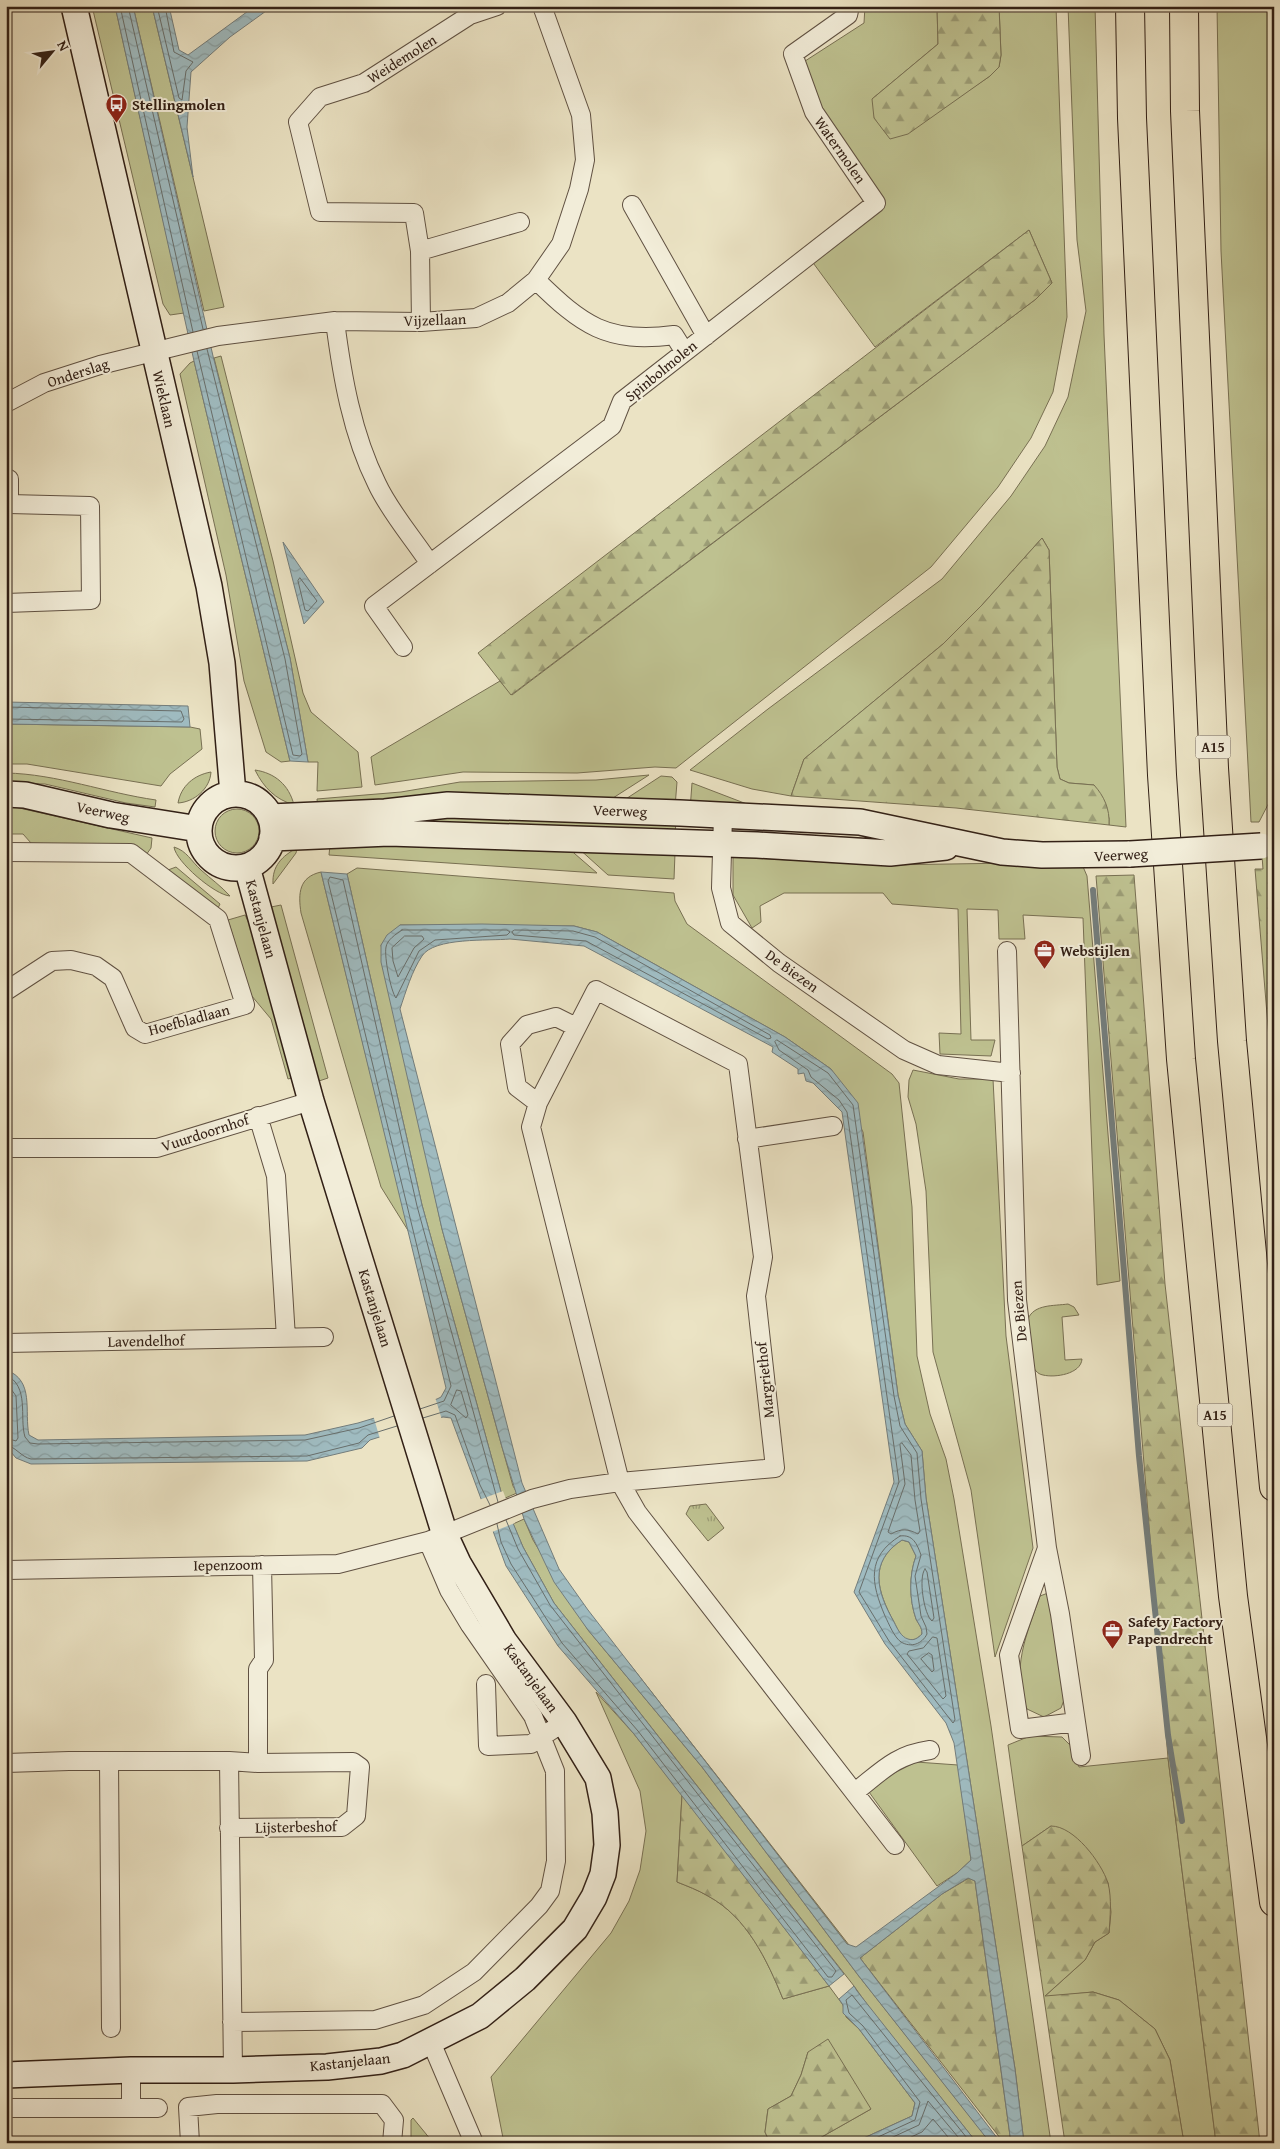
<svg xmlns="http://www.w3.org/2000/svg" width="1280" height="2149" font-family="'Gentium Book Plus',serif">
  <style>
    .green { fill: #bec190; stroke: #787053 }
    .forest { fill: url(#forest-firs); stroke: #787053 }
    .park { fill: url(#park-tufts); stroke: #787053 }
    .water { fill: url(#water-waves); stroke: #737d7c; fill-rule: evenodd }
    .pier { fill: #ebe3c4 }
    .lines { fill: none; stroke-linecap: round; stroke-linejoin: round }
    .shore { stroke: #686e6b; stroke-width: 1 }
    .stream { stroke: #737d7c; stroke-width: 6 }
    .street-casing { stroke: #605142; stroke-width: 20 }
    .secondary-casing { stroke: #322016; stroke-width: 28 }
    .highway-casing { stroke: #322016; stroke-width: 30 }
    .street { stroke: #f2edd9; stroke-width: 18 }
    .secondary { stroke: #f2edd9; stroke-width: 25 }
    .highway { stroke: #ebe3c4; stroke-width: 28 }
    .secondary-bridge-casing { stroke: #322016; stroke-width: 28; stroke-linecap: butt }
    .secondary-bridge { stroke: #f2edd9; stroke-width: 25 }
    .labels { text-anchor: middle; stroke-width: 4; stroke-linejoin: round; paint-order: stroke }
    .shield { fill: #f2edd9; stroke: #6c5e50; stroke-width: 1 }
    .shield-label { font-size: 14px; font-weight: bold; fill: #322016 }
    .street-label { font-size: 15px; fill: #322016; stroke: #f2edd9 }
    .poi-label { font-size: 15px; font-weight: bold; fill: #322016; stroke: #f2edd9; text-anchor: start }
  </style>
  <defs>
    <pattern id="forest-firs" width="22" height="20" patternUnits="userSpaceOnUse" patternTransform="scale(1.25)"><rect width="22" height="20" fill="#bec190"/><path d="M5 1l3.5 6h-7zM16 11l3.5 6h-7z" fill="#9b9c75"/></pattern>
    <pattern id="park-tufts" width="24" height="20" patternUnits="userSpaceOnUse" patternTransform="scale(1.25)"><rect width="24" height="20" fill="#bec190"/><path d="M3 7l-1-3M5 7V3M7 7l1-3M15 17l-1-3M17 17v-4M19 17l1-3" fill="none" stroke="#9b9c75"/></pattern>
    <pattern id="water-waves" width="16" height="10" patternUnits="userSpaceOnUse" patternTransform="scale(1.25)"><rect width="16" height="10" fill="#9fbbc0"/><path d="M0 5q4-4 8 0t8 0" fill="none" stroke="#89a0a4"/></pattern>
  </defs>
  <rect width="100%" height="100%" fill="#ebe3c4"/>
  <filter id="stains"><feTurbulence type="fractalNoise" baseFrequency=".004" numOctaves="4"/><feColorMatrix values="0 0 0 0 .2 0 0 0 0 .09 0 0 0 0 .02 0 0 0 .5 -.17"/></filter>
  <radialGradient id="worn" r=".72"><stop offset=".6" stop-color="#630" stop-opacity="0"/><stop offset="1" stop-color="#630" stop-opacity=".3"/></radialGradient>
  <path class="green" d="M92,6h23l69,307 -14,2 -7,-11z
    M133,6h19l72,301 -20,4z
    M865,6h72l1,38 -66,55 78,4 40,-27 9,-9 2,-12 -2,-49h57l11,311 -14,75 -22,46 -33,49 -67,80 -255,201 -21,-1 -78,6 -114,-1 -88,13 -4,-28 129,-76 12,14 524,-396 16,-16 -23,-53 -154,117 -64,-87 74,-54 -68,-103 -15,-40 62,-40z
    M1068,6h27l9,329 22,492 -17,-2v-7l-15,-33 -25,-2 -9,-4 -3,-12 -8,-217 -7,-12 -60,67 -39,39 -139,115 -13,37 -39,-7 -62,-19 78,-61 174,-130 69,-83 34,-50 23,-49 18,-86 -9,-71z
    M1217,6h57v787l-15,29h-8l-30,-571z
    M221,356l52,205 30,132 8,19 47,40 4,35 -45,4 1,-29h-10l-18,-104 -76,-300z
    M194,361l96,400 -9,1 -15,-10 -22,-71 -18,-106 -46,-201 10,-11z
    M6,724l184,3 10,2 2,20 -32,25 -9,12 -134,-22h-21z
    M255,770c20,3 34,15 39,35 -19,-6 -30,-17 -39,-35z
    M211,772c-1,17 -17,30 -33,31 3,-17 16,-28 33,-31z
    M6,773c51,1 100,20 150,27l-1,7 -29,-4 -81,-19 -39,-1z
    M649,775l-47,30 -284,4 -1,-10 84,-7 59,-10 136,-2z
    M661,776l11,1 5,5 -2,25 -60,-1z
    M692,783l60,23 -62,4z
    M6,805l146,33 -1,10 -5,7 -16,-8 -99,-4 -8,-9h-17z
    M215 831a22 22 0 1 1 44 0a22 22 0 1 1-44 0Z
    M444,814l232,4 -1,20 -357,-9z
    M330,845l237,2 30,26 -268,-18z
    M174,847c13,4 17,14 27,23 10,9 20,16 29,26 -15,-1 -54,-34 -56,-49z
    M577,847l98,6 -1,26 -66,-4z
    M297,848l-1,5 -23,31c-1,-18 9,-28 24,-36z
    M733,857l151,8 197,-3 6,14 33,405 -23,4 -14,-367 -60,-3 2,24h-26l-1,-29 -31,-1 4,131h24l-4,16 -51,-2 -1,-21 22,1 -3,-125 -66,-5 -9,-11h-99l-24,13 1,16 -9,6 -19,-33z
    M176,867l44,37 -3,6 -49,-40z
    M357,868l317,25 1,8 12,23 205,150 7,9 13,124 5,149 13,58 16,45 8,40 37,227 60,417h-27l-9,-74 -89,-571 -4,-47 -17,-27 -7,-29 -35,-263 -32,-63 -46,-32 -188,-105 -23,-6 -174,-1 -19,20 61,284 60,218 11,39 4,7 -14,6 -81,-294 -75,-331z
    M321,872l88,360 -28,-45 -80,-274c-3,-20 -2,-36 20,-41z
    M281,905l47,173 -9,3 -48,-174z
    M245,915l7,14 43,148 -7,2 -17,-60 -20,-24 -23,-75z
    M913,1070l46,9h34l13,257 27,212 -38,109 -24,-167 -38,-138 -7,-161 -10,-67 -8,-27 1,-17z
    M1068,1304l6,3 5,8 -17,2 3,43 17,-1c-1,15 -27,19 -39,16 -6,-1 -9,-6 -11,-11l-4,-45c6,-15 26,-13 40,-15z
    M524,1519l9,21 55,90 114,137 156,208 133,168h-14l-106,-133 -17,-24 -300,-383 -31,-56 -10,-23z
    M902,1540l7,2 7,14c-7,19 -7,43 0,63 3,6 6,8 6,15 -4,4 -8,7 -14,6 -7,-2 -11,-12 -14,-18 -17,-31 -26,-60 8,-82z
    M1048,1593l19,99 -6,16 -17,9 -17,-8c-17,-38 0,-76 13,-113z
    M627,1661l5,6 217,278 -2,-1z
    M596,1692l38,42 48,61 -5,87c10,4 21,8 31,14 39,21 59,64 75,103l46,-13 14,19 3,12 13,12 56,74 -3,13 -59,27h-42l60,-34 -63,-57 -7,23 -10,21 -23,13 -3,23 5,11h-266l-13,-66 120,-144 18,-32 11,-31 6,-39 -6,-40z
    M1030,1736l32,1 12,12 5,18 89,-9 48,385h-32l-14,-83 -15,-31 -36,-29 -26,-8 -49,5 41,-37 10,-18 14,-9 2,-21 -3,-29 -21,-34 -36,-23 -29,20 -14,-101z
    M916,1762l42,3 13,95 -14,13 -20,13 -68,-94 19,-16z
    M413,2118l18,22 3,3h-23v-23z"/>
  <path class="forest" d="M937,6h62l2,49 -2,12 -9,9 -82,58 -18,5 -16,-21 -2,-19 66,-55z
    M1029,230l23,53 -16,16 -525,396 -33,-42z
    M1042,538l7,12 8,217 3,12 9,4 25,2c10,11 16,24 15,40l-153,-17 -165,-12 13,-37 139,-115 39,-39z
    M1262,856h12v243l-19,-230h8z
    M1134,875l31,409 95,859h-44l-48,-385 -72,-882z
    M682,1795l147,191 -46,13c-16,-39 -36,-82 -75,-103 -10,-6 -21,-10 -31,-14z
    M1051,1826c23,0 50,36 57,57 4,15 2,35 1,50l-14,9 -10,18 -40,36 48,-4 26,8 36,29 15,31 14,83h-119l-43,-297z
    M969,1878l6,3 36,262h-7l-144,-185 82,-64z
    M828,2039l43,70 -60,34h-41l-5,-11 3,-23 23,-13 10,-21 7,-23z"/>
  <path class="park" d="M706,1504l18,24 -16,13 -22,-27 4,-8z"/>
  <path class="water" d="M115,6h18l80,350 77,302 18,104 -18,-1 -96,-400z
    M152,6h17l10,44 9,5 67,-49h18l-43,31 -39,35 -4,55 6,50z
    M283,542l41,60 -20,22z
    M6,702l182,4 2,21 -184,-3z
    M321,872l26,2 75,331 81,294 20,48 31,56 290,371 -15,12 -195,-252 -76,-88 -52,-80 -55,-148 -8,-1 -73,23 -8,8 -55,13 -276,3 -15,-6 -10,-12v-76c29,10 18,42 23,65l9,5 267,-5 53,-12 79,-24 4,-2 5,-9z
    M482,924l92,2 23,6 188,105 46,32 27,34 40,292 7,29 17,27 4,47 89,571 9,74h-13l-36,-262 -7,-3 -26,16 -82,64 141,185h-10l-7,-8 -126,-160 -156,-208 -114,-137 -34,-48 -30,-63 -22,-72 -60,-218 -61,-267v-17l6,-10 13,-10zM510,939l74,7 189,101 -1,5 26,17v5l6,-1 2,8 7,2 29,29 52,370 -40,110 31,52 61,79 8,20 17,117 -14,13 -101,74 -9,-3 -259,-334 -29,-41 -37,-86 -122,-474c6,-18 12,-38 22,-53 12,-19 67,-15 88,-17zM902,1540l7,2 7,14c-7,19 -7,43 0,63 3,6 6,8 6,15 -4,4 -8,7 -14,5 -7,-2 -11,-11 -14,-17 -17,-30 -26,-60 8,-82z
    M854,1986l3,5 120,152h-124l59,-27 3,-13 -56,-74 -16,-16v-8l-4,-6z"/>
  <path class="pier" d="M435,1397l7,23 -62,19 -7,-24z
    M503,1491l12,32 -23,9 -13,-32z"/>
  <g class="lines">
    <path class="shore" d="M120,6l73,326
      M128,6l75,323
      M157,6l22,92 3,2 4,-29 7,-9 -19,-10 -9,-46
      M197,351l96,404 7,1 2,-2 -17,-95 -78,-310
      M300,578l17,23 -9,10 -3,-1 -7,-29z
      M6,707l175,4 3,8 -2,3 -176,-3
      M402,930h105l3,2 -3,3 -72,5 -16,11 -23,47c-5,-6 -12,-41 -10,-51 1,-7 10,-13 16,-17z
      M515,930l58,1 22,6 175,98 1,3 -3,1 -182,-98 -72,-6 -2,-3z
      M405,936h17l2,3 -10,9 -16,29 -5,-16 -1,-13z
      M777,1040l51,33 25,32 41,291 6,30 17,27 4,46 34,221 -2,3 -64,-82 -30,-49 40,-110 -52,-370 -8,-12 -28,-23 -3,-7 -29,-20 -4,-8z
      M6,1375c24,11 13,42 19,62l5,6 8,1 267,-4 54,-12 35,-12
      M6,1382l10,14 2,42 -2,3 -10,-3
      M457,1390l4,1 7,24 -2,3 -15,-13z
      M420,1409l24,-8 7,-15 -123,-505 2,-4 13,3 74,326 81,296
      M423,1418l23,-7 9,4 25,70 10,20
      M902,1443l9,12 4,45 5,31 -2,3c-10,-5 -16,-6 -27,0l-3,-2 17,-48 -5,-39z
      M6,1445c9,1 15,12 25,14l276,-3 52,-13 9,-8 29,-9
      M497,1524l4,18 10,22 51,79 76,88 190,246h4l4,-6 -286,-366 -32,-56 -12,-29
      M900,1536c13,-2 17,8 21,19l-6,21 6,40 5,11 1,7c-5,10 -16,14 -26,8 -7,-5 -12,-18 -16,-26 -14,-33 -19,-59 15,-80z
      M925,1569l2,3 7,46 -2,3c-8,-6 -14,-44 -7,-52z
      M933,1637l4,1 9,58 -3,3 -36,-45 2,-3 14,-3z
      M929,1653l3,2 2,15 -2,2 -11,-13z
      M865,2143l50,-23 5,-18 -57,-76 -14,-13 -3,-13 6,-5 119,148
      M880,2143l39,-18 9,-24 35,42
      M898,2143l24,-11 11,-13 20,24"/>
    <path class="stream" d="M1093,890l46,566 29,279 14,86"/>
    <defs>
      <path id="street" d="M632,205l74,131
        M420,251l100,-29
        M536,280c46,45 71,64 138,55l10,16
        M335,321c7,55 17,113 42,163 13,28 36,54 53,80
        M421,322l-1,-71 -6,-38 -94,-1 -22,-90 22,-25 44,-14 106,-68 27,-9
        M6,403l38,-20 56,-18 118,-29 117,-15 86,1 55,-4 32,-15 28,-23 25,-36 18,-55 6,-29 -4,-45 -39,-109
        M6,603l85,-3 -1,-94 -81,-2v-25
        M403,647l-29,-41 238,-180 10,-25 254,-198 -62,-91 -21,-58 55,-39 2,-9
        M723,815l-2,73 9,35 49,40 125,87 34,15 73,8
        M6,852l125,1 87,66 27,86 -100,29 -10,-6 -22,-50 -17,-12 -25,-6 -19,1 -46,30
        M1007,951l10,349 30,248 13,66 16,108 -56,7 -11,-74 38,-107
        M596,990l142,74 25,193 -7,39 19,172 -155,14 -89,-355 7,-24z
        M538,1103l-21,-16 -7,-43 17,-19 29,-8 20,10
        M258,1116l18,60 10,162
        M747,1139l86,-13
        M6,1148h151l154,-47
        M6,1343l318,-6
        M6,1570l332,-6 90,-23 104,-42 38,-10 50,-7 17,30 258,333
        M486,1684l2,62 43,-2 33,-22
        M1076,1722l5,34
        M109,1761l2,267
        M229,1761l29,2 95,-1 7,5 -4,49 -14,11 -113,1
        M6,1763l63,-2h160l4,309
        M258,1763v-94l6,-9 -2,-95
        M855,1792c27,-21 40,-37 75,-42
        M232,2022l143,-2 49,-15 50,-33 65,-66 11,-15 6,-30 -1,-90 -22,-55 -63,-91 -21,-35 -21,-49
        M431,2042l43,101
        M131,2070v38
        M6,2108h152
        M190,2143l-2,-36 29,-3h165l12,16 -2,23"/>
      <path id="secondary" d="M74,6l135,580 13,77 11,131
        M6,794l19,1 86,20 88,14
        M199 831a37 37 0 1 1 74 0a37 37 0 1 1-74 0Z
        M270,817l115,-5 63,-7 232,8 180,9 142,30 40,3 88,-1
        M272,838l117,-5 368,12 133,8 56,-6
        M6,2075l125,-5h102l94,-3 54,-6 22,-6 77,-39 45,-37 50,-50 19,-32 9,-23 4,-29 -2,-32 -7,-35 -34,-56 -60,-81 -46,-78 -13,-28 -134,-434 -64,-234"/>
      <path id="highway" d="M1130,6l2,112 30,657 19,284 52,537 41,306
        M1184,6l1,105 29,657 18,273 42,446"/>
    </defs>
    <use href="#street" class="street-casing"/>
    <use href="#secondary" class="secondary-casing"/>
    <use href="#highway" class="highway-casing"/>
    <use href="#street" class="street"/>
    <use href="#secondary" class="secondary"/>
    <use href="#highway" class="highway"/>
    <defs>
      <path id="secondary-bridge" d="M1130,854l131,-8"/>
    </defs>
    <use href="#secondary-bridge" class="secondary-bridge-casing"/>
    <use href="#secondary-bridge" class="secondary-bridge"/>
  </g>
  <defs>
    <symbol id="bus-pin" viewBox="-11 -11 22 30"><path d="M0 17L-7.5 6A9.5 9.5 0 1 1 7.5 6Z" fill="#8f2418" stroke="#f2edd9"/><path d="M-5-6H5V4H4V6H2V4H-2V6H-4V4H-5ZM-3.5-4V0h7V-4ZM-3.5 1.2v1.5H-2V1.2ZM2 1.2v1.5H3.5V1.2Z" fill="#fff"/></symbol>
    <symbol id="office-pin" viewBox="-11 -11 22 30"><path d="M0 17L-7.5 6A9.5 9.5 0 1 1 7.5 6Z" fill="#8f2418" stroke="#f2edd9"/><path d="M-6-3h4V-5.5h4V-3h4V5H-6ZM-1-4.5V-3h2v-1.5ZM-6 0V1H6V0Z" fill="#fff"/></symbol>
  </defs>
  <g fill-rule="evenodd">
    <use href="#bus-pin" x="104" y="92" width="25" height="34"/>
    <use href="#office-pin" x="1032" y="938" width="25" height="34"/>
    <use href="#office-pin" x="1100" y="1618" width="25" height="34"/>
  </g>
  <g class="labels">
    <g class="shield">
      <rect x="1195.5" y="735.5" width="35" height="23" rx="4"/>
      <rect x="1197.5" y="1403.5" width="35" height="23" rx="4"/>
    </g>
    <g class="shield-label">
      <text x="1213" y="752">A15</text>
      <text x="1215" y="1420">A15</text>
    </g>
    <g class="street-label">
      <text transform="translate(402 59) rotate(-32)" y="5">Weidemolen</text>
      <text transform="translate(840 150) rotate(55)" y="5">Watermolen</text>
      <text transform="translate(435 320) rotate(-2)" y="5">Vijzellaan</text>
      <text transform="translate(661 371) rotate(-39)" y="5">Spinbolmolen</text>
      <text transform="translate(78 373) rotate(-18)" y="5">Onderslag</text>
      <text transform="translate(164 399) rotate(77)" y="5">Wieklaan</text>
      <text transform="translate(620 811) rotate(2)" y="5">Veerweg</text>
      <text transform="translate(103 812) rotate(12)" y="5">Veerweg</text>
      <text transform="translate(1121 855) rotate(-3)" y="5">Veerweg</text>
      <text transform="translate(261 919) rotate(75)" y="5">Kastanjelaan</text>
      <text transform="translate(792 971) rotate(36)" y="5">De Biezen</text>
      <text transform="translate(189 1020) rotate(-15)" y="5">Hoefbladlaan</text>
      <text transform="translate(205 1133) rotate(-18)" y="5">Vuurdoornhof</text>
      <text transform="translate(375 1308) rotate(73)" y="5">Kastanjelaan</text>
      <text transform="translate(1019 1311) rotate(-95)" y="5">De Biezen</text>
      <text transform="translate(146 1341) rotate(-1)" y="5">Lavendelhof</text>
      <text transform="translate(765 1380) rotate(-96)" y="5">Margriethof</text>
      <text transform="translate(228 1565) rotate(-1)" y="5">Iepenzoom</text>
      <text transform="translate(531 1678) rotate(54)" y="5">Kastanjelaan</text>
      <text transform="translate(296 1827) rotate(-1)" y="5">Lijsterbeshof</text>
      <text transform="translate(350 2062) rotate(-6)" y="5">Kastanjelaan</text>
    </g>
    <g class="poi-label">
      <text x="132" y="110">Stellingmolen</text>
      <text x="1060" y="956">Webstijlen</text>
      <text x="1128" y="1627">Safety Factory<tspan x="1128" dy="17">Papendrecht</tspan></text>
    </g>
  </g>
  <rect width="1280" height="2149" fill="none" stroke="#ebe3c4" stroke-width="25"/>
  <rect x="8" y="8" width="1265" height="2134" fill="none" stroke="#322016" stroke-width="2.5"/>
  <rect x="12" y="12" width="1255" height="2124" fill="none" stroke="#322016"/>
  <g transform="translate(52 52) rotate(61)" stroke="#f2edd9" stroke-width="4" paint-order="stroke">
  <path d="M0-4L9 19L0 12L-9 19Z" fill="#322016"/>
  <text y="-8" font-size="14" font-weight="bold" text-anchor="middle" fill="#322016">N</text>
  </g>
  <rect width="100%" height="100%" filter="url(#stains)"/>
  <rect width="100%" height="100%" fill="url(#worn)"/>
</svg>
